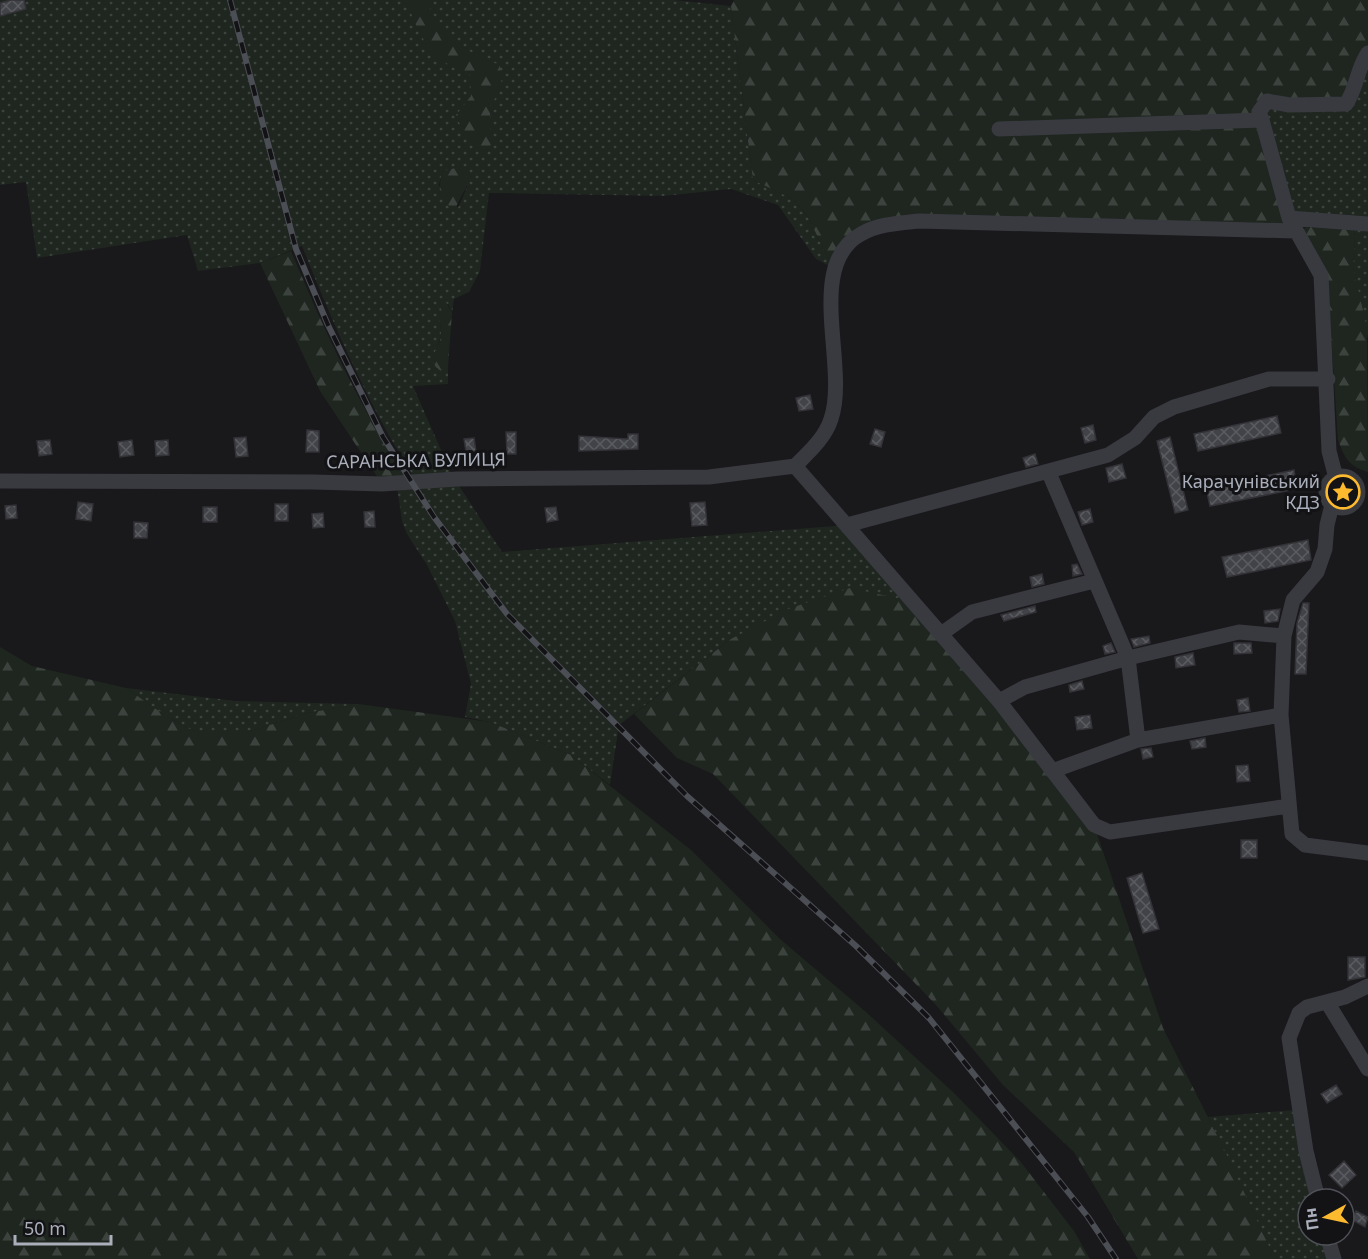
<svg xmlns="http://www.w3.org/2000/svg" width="1368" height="1259" font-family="'Noto Sans',sans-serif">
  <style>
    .grass { fill: url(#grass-dots); fill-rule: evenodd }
    .forest { fill: url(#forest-firs) }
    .building { fill: url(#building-cross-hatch); stroke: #323237; stroke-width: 1.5 }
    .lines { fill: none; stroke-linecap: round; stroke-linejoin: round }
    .street { stroke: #393a40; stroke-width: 15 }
    .rail-casing { stroke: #4c4e55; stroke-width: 6 }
    .rail { stroke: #131316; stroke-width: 4; stroke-dasharray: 11; stroke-linecap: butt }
    .labels { text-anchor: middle; stroke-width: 6; stroke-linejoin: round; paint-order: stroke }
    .street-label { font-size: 18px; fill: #aaafbb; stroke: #131316 }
    .poi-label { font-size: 18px; fill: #aaafbb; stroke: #131316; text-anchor: end }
  </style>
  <defs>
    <pattern id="grass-dots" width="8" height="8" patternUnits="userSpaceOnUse" patternTransform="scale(1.5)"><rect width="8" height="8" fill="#1e261f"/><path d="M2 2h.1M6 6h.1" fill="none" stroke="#3c433e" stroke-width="1.8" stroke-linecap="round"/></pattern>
    <pattern id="forest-firs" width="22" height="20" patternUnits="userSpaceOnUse" patternTransform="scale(1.5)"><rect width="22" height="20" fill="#1e261f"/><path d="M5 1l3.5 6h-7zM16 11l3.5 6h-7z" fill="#3c433e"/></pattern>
    <pattern id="building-cross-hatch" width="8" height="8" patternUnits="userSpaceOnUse" patternTransform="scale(1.5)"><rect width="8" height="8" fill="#424348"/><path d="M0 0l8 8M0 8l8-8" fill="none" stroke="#5b5c60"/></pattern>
  </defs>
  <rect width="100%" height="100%" fill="#19181b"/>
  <path class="grass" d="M0,0h674l57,6 22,174 40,19 15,18 25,51 -17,-9 -38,-54 -47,-16 -68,7 -174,-3 -9,78 -11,21 -15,7 -2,14 -4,-9 -8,3 1,29 -7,21 3,12 11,-1v16l-35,2 39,89 -38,2c-46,-72 -80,-151 -112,-231l-42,17 -62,8 -11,-36 -150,23 -11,-76 -26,3zM461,166l6,21 -9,21 -19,-23 3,-13z
    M1368,53v171l-79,-6 -27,-112z
    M1352,226l16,2v111l-15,-72 2,-31z
    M458,484l44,68 345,-27 68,77 -184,37 -112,86 -9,60 -39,-30 -81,-33 -25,-5 6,-33 -16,-63 -28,-56 -20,-31 -5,-13 -5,-34z
    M1335 492a8 8 0 1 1 16 0a8 8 0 1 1-16 0Z
    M126,688l110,13 123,3 -52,9 -59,19h-53l-29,-16z
    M1295,1110l18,89h-5v36h15l7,24h-58v-6l-64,-136z"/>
  <path class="forest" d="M406,0h20c15,36 39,52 74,65l2,23 -12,18 1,39 -8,5 -19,-16 -8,-19 15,-19 -1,-22c-40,-13 -50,-36 -64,-74z
    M734,0h634v53l-22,51 -84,2 33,125 -376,-10 -58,13 -28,34 -25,-51 -15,-18 -40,-19 -22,-174z
    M461,166l8,15 -14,28c-16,-7 -17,-22 -13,-37z
    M1311,223l41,3 3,10 -2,31 14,61 1,144c-19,-6 -23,-13 -30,-32l-11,-167 -26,-42z
    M291,251c34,81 70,160 119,231l-28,2 -62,-93 -60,-128z
    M446,302l6,11 -4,55 -7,3c-17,-10 -1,-24 0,-35 1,-9 -3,-19 -1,-29z
    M850,588l65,14 179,223 69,203 62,123 47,102v6h-134l-64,-107 -71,-67 -67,-80 -223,-231 -36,-16 -43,-44 97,-75 57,-30z
    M0,647l32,19 94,22 40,28 29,16h53l59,-19 52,-9 131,18 81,33 120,95 89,89 86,73 88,81 66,68 54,70 16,28h-1090z"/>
  <path class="building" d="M11,0h13l2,9 -26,7v-13z
    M810,395l3,14 -14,2 -3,-13z
    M1277,416l4,17 -83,18 -4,-17z
    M1093,425l3,15 -11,3 -4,-15z
    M875,429l10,3 -4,15 -11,-3z
    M307,430l12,1v21h-13z
    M506,432h10v22h-9z
    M628,434h10v15l-59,2v-15l49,3z
    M246,437l2,19 -12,1 -2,-19z
    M1170,437l18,73 -13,3 -18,-72z
    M474,438l2,13 -10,1 -2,-13z
    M50,440l2,14 -13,2 -2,-15z
    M132,440l2,15 -14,2 -2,-15z
    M168,440l1,15 -13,1 -1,-15z
    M1035,454l3,10 -12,3 -3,-9z
    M1122,464l4,14 -17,4 -3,-14z
    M1294,470l3,19 -87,17 -4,-18z
    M78,502l15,2 -2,17 -15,-2z
    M705,502l2,23 -15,1 -2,-23z
    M275,504h13v17h-13z
    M16,505l1,13 -11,1 -1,-13z
    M203,507h14v15h-14z
    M556,507l2,13 -11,2 -2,-14z
    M1090,509l3,13 -11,3 -4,-13z
    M374,511l1,16h-10l-1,-15z
    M323,513l1,14 -11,1 -1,-14z
    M134,522l14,1 -1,15h-13z
    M1308,540l3,20 -84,17 -5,-20z
    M1077,564l5,10 -9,2 -1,-11z
    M1042,574l2,10 -12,3 -2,-10z
    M1303,603h6l-3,71h-11l2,-51z
    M1035,606l1,6 -32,9 -3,-6z
    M1280,609l-2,12 -13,2 -1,-12z
    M1149,636l1,7 -16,4 -3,-8z
    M1111,643l4,9 -10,2 -2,-8z
    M1234,643h17l1,10 -18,1z
    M1193,653l2,12 -19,3 -1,-11z
    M1082,681l2,8 -14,3 -1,-7z
    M1248,698l2,13 -11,1 -2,-12z
    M1090,715l2,13 -15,2 -2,-13z
    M1205,738l1,9 -14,2 -2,-8z
    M1151,748l2,9 -10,2 -2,-10z
    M1248,765l2,16 -13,1 -1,-16z
    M1241,840h16v18h-16z
    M1142,873l17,56 -16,4 -16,-55z
    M1348,957h17v20l-17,3z
    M1336,1085l6,9 -15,9 -6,-9z
    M1344,1161l12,14 -14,13 -13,-13z
    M1356,1211l12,6 -3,10 -13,-7z"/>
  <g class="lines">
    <path class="street" d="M1262,120l-3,-8 8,-11 23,4 56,-1c11,-16 11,-36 22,-51
      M999,129l263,-9 27,98 32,57 8,176 7,27
      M1289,218l79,6
      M795,466c14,-14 30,-28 36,-47 18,-52 -27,-154 30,-185 17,-10 39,-11 58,-13l376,10
      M795,466l204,235 95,124 16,7 179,-26
      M1049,473l79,185 10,82
      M1326 492a16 16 0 1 1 32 0a16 16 0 1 1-32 0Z
      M0,481l314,1 68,2 75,-5 252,-2 86,-11
      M1332,505l-5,20 -2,24 -8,23 -24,28 -9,36 -3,79 11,119 13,11 63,8
      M847,525l261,-70 27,-17 19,-21 20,-10 95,-28h59
      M941,634l31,-22 122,-31
      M999,701l26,-14 103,-29 111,-26 45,4
      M1052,771l86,-31 143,-25
      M1327,1002l41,67
      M1318,1199l-12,-48 -17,-113 10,-25 8,-6 38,-10 23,-11
      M1327,1235l7,24"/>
    <defs>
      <path id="rail" d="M230,0l66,249 32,76 55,112 51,80 73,97 180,182 169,150 73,72 159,199 28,42"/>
    </defs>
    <use href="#rail" class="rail-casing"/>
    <use href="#rail" class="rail"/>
  </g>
  <defs>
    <symbol id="sight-ring" viewBox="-11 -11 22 22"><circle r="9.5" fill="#131316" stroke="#fdba2e" stroke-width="1.5"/><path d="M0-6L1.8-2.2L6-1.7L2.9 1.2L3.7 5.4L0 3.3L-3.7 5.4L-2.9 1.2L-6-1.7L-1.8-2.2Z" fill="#fdba2e"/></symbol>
  </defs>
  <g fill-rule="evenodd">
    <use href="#sight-ring" x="1324" y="473" width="38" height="38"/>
  </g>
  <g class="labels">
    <g class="street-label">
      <text transform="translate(416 461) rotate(-1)" y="6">САРАНСЬКА ВУЛИЦЯ</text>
    </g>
    <g class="poi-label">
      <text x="1320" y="488">Карачунівський<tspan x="1320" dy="21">КДЗ</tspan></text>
    </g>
  </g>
  <g transform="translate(1326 1217) rotate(262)"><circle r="28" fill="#131316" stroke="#4f5158" stroke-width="1.5"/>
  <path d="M0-4.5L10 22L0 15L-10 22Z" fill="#fdba2e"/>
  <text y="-9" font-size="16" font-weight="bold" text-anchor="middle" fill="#aaafbb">Пн</text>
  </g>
  <path d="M15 1235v9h96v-9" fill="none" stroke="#aaafbb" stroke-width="3"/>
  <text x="24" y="1235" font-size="18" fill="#aaafbb" stroke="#131316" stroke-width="4.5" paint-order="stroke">50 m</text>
</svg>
